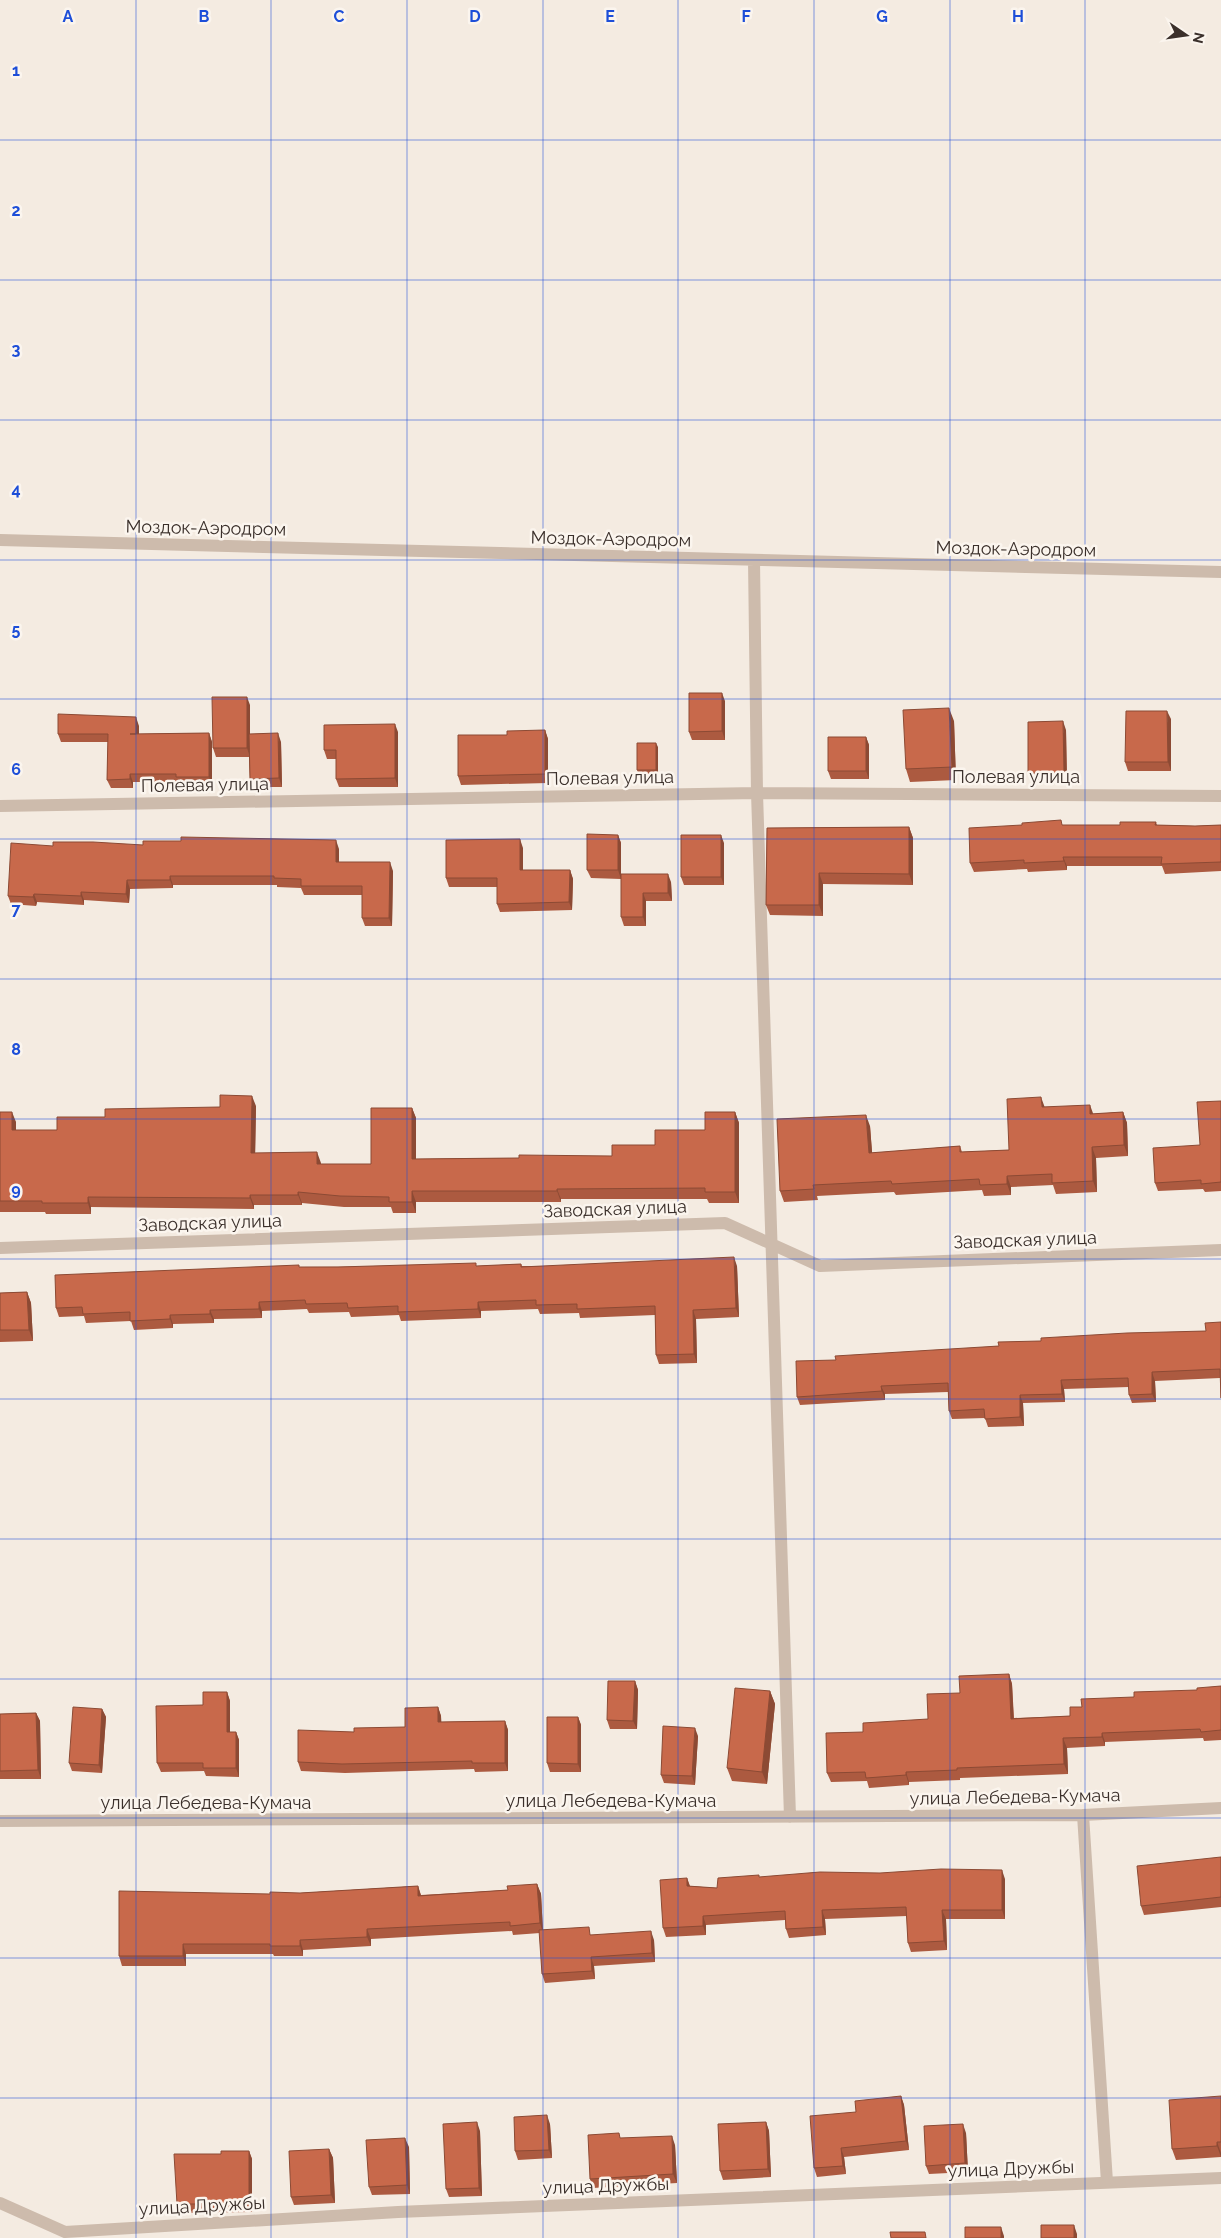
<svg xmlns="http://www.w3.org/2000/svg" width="1221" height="2238" font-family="Raleway,sans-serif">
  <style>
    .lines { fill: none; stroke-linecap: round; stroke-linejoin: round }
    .minor { stroke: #cdbbac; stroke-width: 12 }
    .wall { fill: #ac5a40 }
    .shaded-wall { fill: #8c4a34 }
    .building { fill: #c8694b; stroke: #8c4a34 }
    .grid { fill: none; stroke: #1d4ed8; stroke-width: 1; stroke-opacity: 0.55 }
    .labels { text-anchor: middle; stroke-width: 5; stroke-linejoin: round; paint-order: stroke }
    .street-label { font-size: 18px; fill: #3b302b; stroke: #fbf5ee }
    .grid-label { font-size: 16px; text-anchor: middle; font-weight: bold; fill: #1d4ed8; stroke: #fbf5ee; stroke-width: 5; stroke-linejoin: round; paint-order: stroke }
  </style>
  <rect width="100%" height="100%" fill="#f4ebe1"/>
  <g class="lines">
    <path class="minor" d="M0,540l1221,32
      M754,560l3,233 33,1024
      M0,806l757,-13 464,3
      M0,1248l725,-25 95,43 401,-16
      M1083,1815l24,367
      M0,1821l1083,-6 138,-7
      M0,2203l65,29 333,-20 823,-34"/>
  </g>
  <path class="wall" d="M725,701v39h-33l-3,-8z
    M250,705v29l31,8 1,45h-29l-3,-8 -1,-22h-33l-3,-9z
    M1171,719v52h-43l-3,-9z
    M954,721l2,59 -46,2 -4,-13z
    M139,726v8l70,-1 3,9v44h-33l-1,-4h-45v6h-22l-4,-8 1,-38h-47l-3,-8z
    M545,730l3,9v44l-87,2 -3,-9 49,-41z
    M1066,730l1,52h-35l-4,-9z
    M398,732v55h-59l-3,-8v-20h-9l-3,-9z
    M866,737l3,8v34h-38l-3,-8z
    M658,747v28h-19l-2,-5z
    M1156,822l1,3 38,1 26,-1v46l-56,3 -3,-8h-95v4l-39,2 -1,-3 -53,3 -4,-9 93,-38h57z
    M909,827l4,11v47l-90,-1v32l-53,-1 -4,-10 1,-77z
    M618,835l3,8v36l-30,-1 -4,-8z
    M724,843v42h-40l-3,-8z
    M143,845l196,4v13l54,9 -1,55h-27l-3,-8v-23h-58l-3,-7 -24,-1v-2h-104v3l-43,1 -1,14 -45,-3v5l-47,-3 -1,4 -25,-2 -3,-8 45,-50z
    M523,848v22h47l3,9 -1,31 -72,2 -3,-8v-17h-48l-3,-9z
    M621,874l50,8 1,19h-26v25h-22l-3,-9z
    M1221,1101v90l-16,1 -2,-3 -45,2 -3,-8 45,-38z
    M256,1106l-1,47 66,11h50l41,-56 4,10v41l103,-1 93,-2 43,-11 50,-15 30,-18 4,11v80h-30l-2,-4h-146v3h-145v11h-23l-2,-6h-47l-42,-4v2h-48v4l-163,-2v7h-45l-1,-2h-45v-100l16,10v8h41l48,-13 115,-10z
    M1045,1107l48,7 30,-2 4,11 1,33 -32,2 1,34 -41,2 -3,-9 -42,2v8l-27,1 -2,-6 -86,5 -2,-3 -77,4 1,4 -34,2 -4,-11 90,-65 2,27 88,-7 2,6 47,-2z
    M521,1264l1,2h215l2,51 -43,2 1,44 -38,1 -3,-9 -1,-40 -75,3 -1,-5 -39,1 -2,-5 -57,2v7l-80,3 -2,-6 -48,2 -2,-5 -40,1 -2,-4 -45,2v7l-48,1v4l-41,1v4l-39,2 -3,-9 -45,2 -2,-7 -25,1 -3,-9 244,-41 177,-1z
    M27,1292l4,11 2,38 -33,1v-49z
    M1221,1322l-1,56 -65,3 1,21 -24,1 -3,-8v-8l-65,2 1,13 -42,1 1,23 -36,1 -3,-9 -33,1 -3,-8 -1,-19 -63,2v6l-85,5 -3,-8 39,-37 163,-14 42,-5 165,-10z
    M1009,1674l3,10 2,34 56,-2 12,-9 52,-10 63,-7 24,-4v54l-17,1 -1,-3 -98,4v4l-38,2 1,26 -108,4v2l-51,2v3l-40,3 -2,-7 -36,1 -4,-9 36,-41 65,-13 32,-26z
    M635,1681l3,9 -1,39h-27l-3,-9z
    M770,1691l5,13 -8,80 -35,-3 -5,-13z
    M227,1692l3,9v31h6l3,8v37l-33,-1 -2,-5 -43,1 -4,-9 46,-58z
    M438,1707l3,9v6l64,-1 3,9v41l-33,1 -1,-3 -129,4 -44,-2 -3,-9 107,-35z
    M102,1709l4,8 -4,56 -30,-2 -3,-8z
    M36,1713l4,8 1,58h-41v-65z
    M578,1717l3,8v47h-31l-3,-9z
    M698,1736l-3,49 -31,-2 -3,-8z
    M1221,1857v50l-77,8 -3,-9z
    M760,1877l245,2v40h-59l1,31 -36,2 -3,-9 -1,-27 -82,3 1,16 -37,3 -3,-9 -1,-9 -79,5v10l-40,2 -3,-9 24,-50 3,8 27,2z
    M537,1884l4,10 2,36 49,5 62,5 1,22 -61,4 1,13 -50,4 -3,-9 -2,-41 -27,2 -1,-4 -141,8v7l-68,4v6h-29l-1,-2h-87v12h-64l-3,-10 151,-62 30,-1 118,-7 3,9 87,-5z
    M901,2096l3,9 5,45 -65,7 2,17 -29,3 -3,-9 42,-56z
    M1221,2096v61l-45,3 -4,-11z
    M766,2122l3,9 2,46 -48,3 -3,-9z
    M550,2124l2,34 -34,2 -3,-9z
    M480,2131l2,65 -33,1 -3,-8z
    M966,2133l2,39 -39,2 -3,-8z
    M621,2138l54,7 2,38 -84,5 -3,-9z
    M409,2147l1,47 -38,1 -3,-8z
    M329,2149l4,9 2,45 -41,2 -3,-8z
    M249,2151l3,8v53l-72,1 -3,-9 44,-50z"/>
  <path class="shaded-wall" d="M722,693l3,8v39l-3,-9z
    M247,697l3,8v52l-3,-9z
    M949,708l5,13 2,59 -4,-13z
    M1167,711l4,8v52l-3,-9z
    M136,717l3,9v16l-3,-8z
    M1063,721l3,9 1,52 -3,-9z
    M395,724l3,8v55l-3,-9z
    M545,730l3,9v44l-3,-9z
    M209,733l3,9v44l-3,-9z
    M278,733l3,9 1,45 -3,-9z
    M866,737l3,8v34l-3,-8z
    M656,743l2,4v28l-2,-5z
    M130,774l3,8v6l-3,-9z
    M909,827l4,11v47l-4,-11z
    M618,835l3,8v36l-3,-9z
    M721,835l3,8v42l-3,-8z
    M520,839l3,9v30l-3,-8z
    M336,840l3,9v22l-3,-9z
    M1063,857l4,9v4l-3,-9z
    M390,862l3,9 -1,55 -3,-8z
    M570,870l3,9 -1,31 -3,-8z
    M819,873l4,11v32l-4,-11z
    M668,874l3,8 1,19 -4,-8z
    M170,876l3,9v3l-3,-8z
    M127,880l3,9 -1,14 -3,-9z
    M81,892l3,8v5l-3,-9z
    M643,893l3,8v25l-3,-9z
    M34,894l3,8 -1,4 -3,-9z
    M252,1096l4,10 -1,57 -4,-10z
    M1041,1097l4,11 -3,-1z
    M1090,1105l4,11 -4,-2z
    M412,1108l4,10v51l-4,-10z
    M12,1112l4,10v19l-4,-11z
    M735,1112l4,11v80l-4,-11z
    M1123,1112l4,11 1,33 -4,-11z
    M866,1115l4,11 3,38 -4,-11z
    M1092,1147l4,11 1,34 -4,-11z
    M317,1152l4,11v12l-4,-11z
    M1007,1176l4,11v8l-4,-11z
    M557,1189l4,10v3l-4,-11z
    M412,1191l4,11v11l-4,-11z
    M298,1192l4,11v2l-4,-10z
    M250,1195l4,10v4l-4,-11z
    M88,1197l3,10v7l-3,-11z
    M734,1257l3,9 2,51 -3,-9z
    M27,1292l4,11 2,38 -4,-11z
    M259,1302l3,9v7l-3,-9z
    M478,1302l3,9v7l-3,-9z
    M210,1310l4,9v4l-4,-9z
    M693,1310l3,9 1,44 -3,-9z
    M170,1315l3,9v4l-3,-9z
    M1152,1372l3,9 1,21 -4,-8z
    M1061,1380l3,9 1,13 -3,-8z
    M881,1386l4,8v6l-3,-9z
    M1020,1395l3,8 1,23 -4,-9z
    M1009,1674l3,10 2,44 -3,-9z
    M635,1681l3,9 -1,39 -4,-8z
    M770,1691l5,13 -8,80 -5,-12z
    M227,1692l3,9v39l-3,-8z
    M438,1707l3,9 1,15 -4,-9z
    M102,1709l4,8 -4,56 -3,-8z
    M36,1713l4,8 1,58 -3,-9z
    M578,1717l3,8v47l-3,-8z
    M505,1721l3,9v41l-3,-8z
    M695,1728l3,8 -3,49 -3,-9z
    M236,1732l3,8v37l-3,-9z
    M1102,1733l3,9v4l-3,-9z
    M1063,1738l4,10 1,26 -4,-10z
    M906,1772l3,10v3l-3,-10z
    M1002,1870l3,9v40l-3,-9z
    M687,1878l3,9 -3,-1z
    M537,1884l4,10 2,39 -3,-10z
    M418,1886l3,10h-3z
    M822,1910l3,9 1,16 -3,-8z
    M942,1910l4,9 1,31 -3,-9z
    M703,1916l3,9v10l-3,-9z
    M367,1929l4,10v7l-4,-9z
    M651,1931l3,9 1,22 -3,-9z
    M300,1940l3,10v6l-3,-10z
    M183,1944l3,10v12l-3,-10z
    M591,1957l3,9 1,13 -3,-8z
    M901,2096l3,9 5,45 -3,-9z
    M547,2115l3,9 2,34 -3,-8z
    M477,2122l3,9 2,65 -3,-8z
    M766,2122l3,9 2,46 -3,-8z
    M963,2124l3,9 2,39 -3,-9z
    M672,2136l3,9 2,38 -4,-9z
    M405,2138l4,9 1,47 -3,-9z
    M1217,2142l4,11v4l-4,-11z
    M841,2148l3,9 2,17 -3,-8z
    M329,2149l4,9 2,45 -4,-8z
    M249,2151l3,8v53l-3,-8z
    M1074,2225l3,9v4h-3z
    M1001,2227l3,9v2h-3z"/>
  <path class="building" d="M689,693h33v38l-33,1z
    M212,697h35v51h-34z
    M949,708l3,59 -46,2 -3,-59z
    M1126,711h41l1,51h-43z
    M58,714l78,3v17h-6l79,-1v44h-33v-3h-46v5l-23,1 1,-46h-50z
    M1063,721l1,52h-36v-51z
    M395,724v54l-59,1v-29h-12v-25z
    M545,730v44l-87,2v-41h49v-4z
    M278,733l1,45 -29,1 -1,-45z
    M828,737h38v34h-38z
    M637,743h19v27h-19z
    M1061,820l1,5h58v-3h36l-1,3 40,1 26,-1v37l-60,2 1,-7h-99l1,4 -40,2v-3l-54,3 -1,-35 53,-3v-2z
    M909,827v47l-90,-1v32h-53l1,-77z
    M587,834l31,1v35h-31z
    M681,835h40v42h-40z
    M181,837l155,3v22h54l-1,56h-27v-32h-61v-7l-27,-1v-2h-104v4h-43l-1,14 -45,-2v4l-47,-2 -1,3 -25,-1 3,-53 42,3v-4h40l50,3v-4h38z
    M520,839v31h50l-1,32 -72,2v-26h-51v-38z
    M621,874h47v19h-25v24h-22z
    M220,1095l32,1 -1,57 66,-1v12h54v-56h41v51l107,-1v-3l93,1v-11h43v-15h50v-18h30v80h-30v-4l-148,1v2h-145v11h-23v-5l-49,-1 -42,-4v3h-48v3l-162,-1v6h-46v-2h-42v-89h12v18h45v-13h48v-8l115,-2z
    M1041,1097l1,10 48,-2v9l33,-2 1,33 -32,2 1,34 -41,2v-9l-45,2v8l-27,1 -1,-6 -87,5 -1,-3 -78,4 1,4 -34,2 -3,-72 89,-4 3,38 91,-7v6l49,-2 -2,-51z
    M1221,1101v81l-20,2v-4l-46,3 -2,-35 47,-3 -3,-43z
    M734,1257l2,51 -43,2 1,44 -38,1 -1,-49 -78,3v-5l-41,1v-5l-58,2v7l-80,3v-6l-50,2 -1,-5 -41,1 -1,-4 -46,2v7l-49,1v4l-40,1v4l-40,2v-9l-47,2 -1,-7 -26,1 -1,-33 244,-10v2h39l138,-4v3l45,-2v3z
    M27,1292l2,38h-29v-37z
    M1221,1322v76l-1,-29 -68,3v22l-23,1 -1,-17 -67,2 1,14 -42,1v22l-35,2 -1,-10 -35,2 -1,-28 -67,3 1,5 -85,6 -1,-36 40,-1 -1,-4 164,-10 -1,-4 43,-1v-3l86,-5 79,-2 -1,-8z
    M1009,1674l2,45 59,-3v-9h12l-1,-8 53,-2v-5l63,-2v-2l24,-2v44l-20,2 -1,-3 -98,4v4l-39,1 1,26 -107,4v2l-51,2v3l-40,3 -1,-6 -38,1 -1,-40 37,-1v-9l65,-4 -1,-25 33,-1 -1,-17z
    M608,1681h27l-2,40 -26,-1z
    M735,1688l35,3 -8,81 -35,-4z
    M203,1692h24v40h9v36h-33v-5h-46l-1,-57 47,-1z
    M73,1707l29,2 -3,56 -30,-2z
    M438,1707v15l67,-1v42h-33v-2l-130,3 -44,-2v-32l56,2v-4l51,-1v-19z
    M36,1713l2,57 -38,1v-57z
    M547,1717h31v47l-31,-1z
    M663,1726l32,2 -3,48 -31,-1z
    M1221,1857v40l-80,9 -4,-40z
    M941,1869l61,1v40h-60l2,31 -36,2 -2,-36 -84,3 1,17 -37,2 -1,-18 -82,5v10l-40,2 -3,-48 27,-2v8l30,2 1,-10 41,-3v2l61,-5 60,1z
    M537,1884l3,39 -30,3v-4l-143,7v8l-67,3v6h-30v-2h-87v12h-64v-65l151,3v-2l30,1 118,-7v10l90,-6 -1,-4z
    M589,1927l1,8 61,-4 1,22 -61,4 1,14 -50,3 -3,-44z
    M901,2096l5,45 -65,7 2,18 -29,2 -4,-52 46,-4 -1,-11z
    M1221,2096v46h-4v4l-45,3 -3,-49z
    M547,2115l2,35 -34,1 -1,-34z
    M477,2122l2,66 -33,1 -3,-65z
    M766,2122l2,47 -48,2 -2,-47z
    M963,2124l2,39 -39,3 -2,-40z
    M619,2133l1,5 52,-2 1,38 -83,5 -2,-44z
    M405,2138l2,47 -38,2 -3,-47z
    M329,2149l2,46 -40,2 -2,-46z
    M221,2151h28v53h-72l-3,-50h47z
    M1041,2225h33v13h-33z
    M965,2227h36v11h-36z
    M890,2232h35l1,6h-35z"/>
  <path class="grid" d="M136,0v2238M271,0v2238M407,0v2238M543,0v2238M678,0v2238M814,0v2238M950,0v2238M1085,0v2238M0,140h1221M0,280h1221M0,420h1221M0,560h1221M0,699h1221M0,839h1221M0,979h1221M0,1119h1221M0,1259h1221M0,1399h1221M0,1539h1221M0,1679h1221M0,1818h1221M0,1958h1221M0,2098h1221"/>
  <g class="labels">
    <g class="street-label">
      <text transform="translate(206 528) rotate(1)" y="6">Моздок-Аэродром</text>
      <text transform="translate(611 539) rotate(1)" y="6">Моздок-Аэродром</text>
      <text transform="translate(1016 549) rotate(1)" y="6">Моздок-Аэродром</text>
      <text x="1016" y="783">Полевая улица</text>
      <text transform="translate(610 778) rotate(-1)" y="6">Полевая улица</text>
      <text transform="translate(205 785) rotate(-1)" y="6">Полевая улица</text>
      <text transform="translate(615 1209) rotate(-2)" y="6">Заводская улица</text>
      <text transform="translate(210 1223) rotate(-2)" y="6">Заводская улица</text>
      <text transform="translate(1025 1240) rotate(-2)" y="6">Заводская улица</text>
      <text transform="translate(1015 1797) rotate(-1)" y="6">улица Лебедева-Кумача</text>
      <text x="611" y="1807">улица Лебедева-Кумача</text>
      <text x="206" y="1809">улица Лебедева-Кумача</text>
      <text transform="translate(1011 2169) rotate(-2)" y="6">улица Дружбы</text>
      <text transform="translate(606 2186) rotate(-2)" y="6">улица Дружбы</text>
      <text transform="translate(202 2206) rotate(-3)" y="6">улица Дружбы</text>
    </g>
  </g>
  <g class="grid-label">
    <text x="68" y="22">A</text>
    <text x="204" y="22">B</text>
    <text x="339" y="22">C</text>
    <text x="475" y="22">D</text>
    <text x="610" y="22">E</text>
    <text x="746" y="22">F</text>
    <text x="882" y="22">G</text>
    <text x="1018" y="22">H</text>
    <text x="16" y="76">1</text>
    <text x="16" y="216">2</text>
    <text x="16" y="355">3</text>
    <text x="16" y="495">4</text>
    <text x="16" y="635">5</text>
    <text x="16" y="775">6</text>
    <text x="16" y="915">7</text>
    <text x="16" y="1055">8</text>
    <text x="16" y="1195">9</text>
  </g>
  <g transform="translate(1186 35) rotate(103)" stroke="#fbf5ee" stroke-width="4" paint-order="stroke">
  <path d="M0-4L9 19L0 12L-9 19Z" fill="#3b302b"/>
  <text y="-8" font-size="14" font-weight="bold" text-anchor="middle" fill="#3b302b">N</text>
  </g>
</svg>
